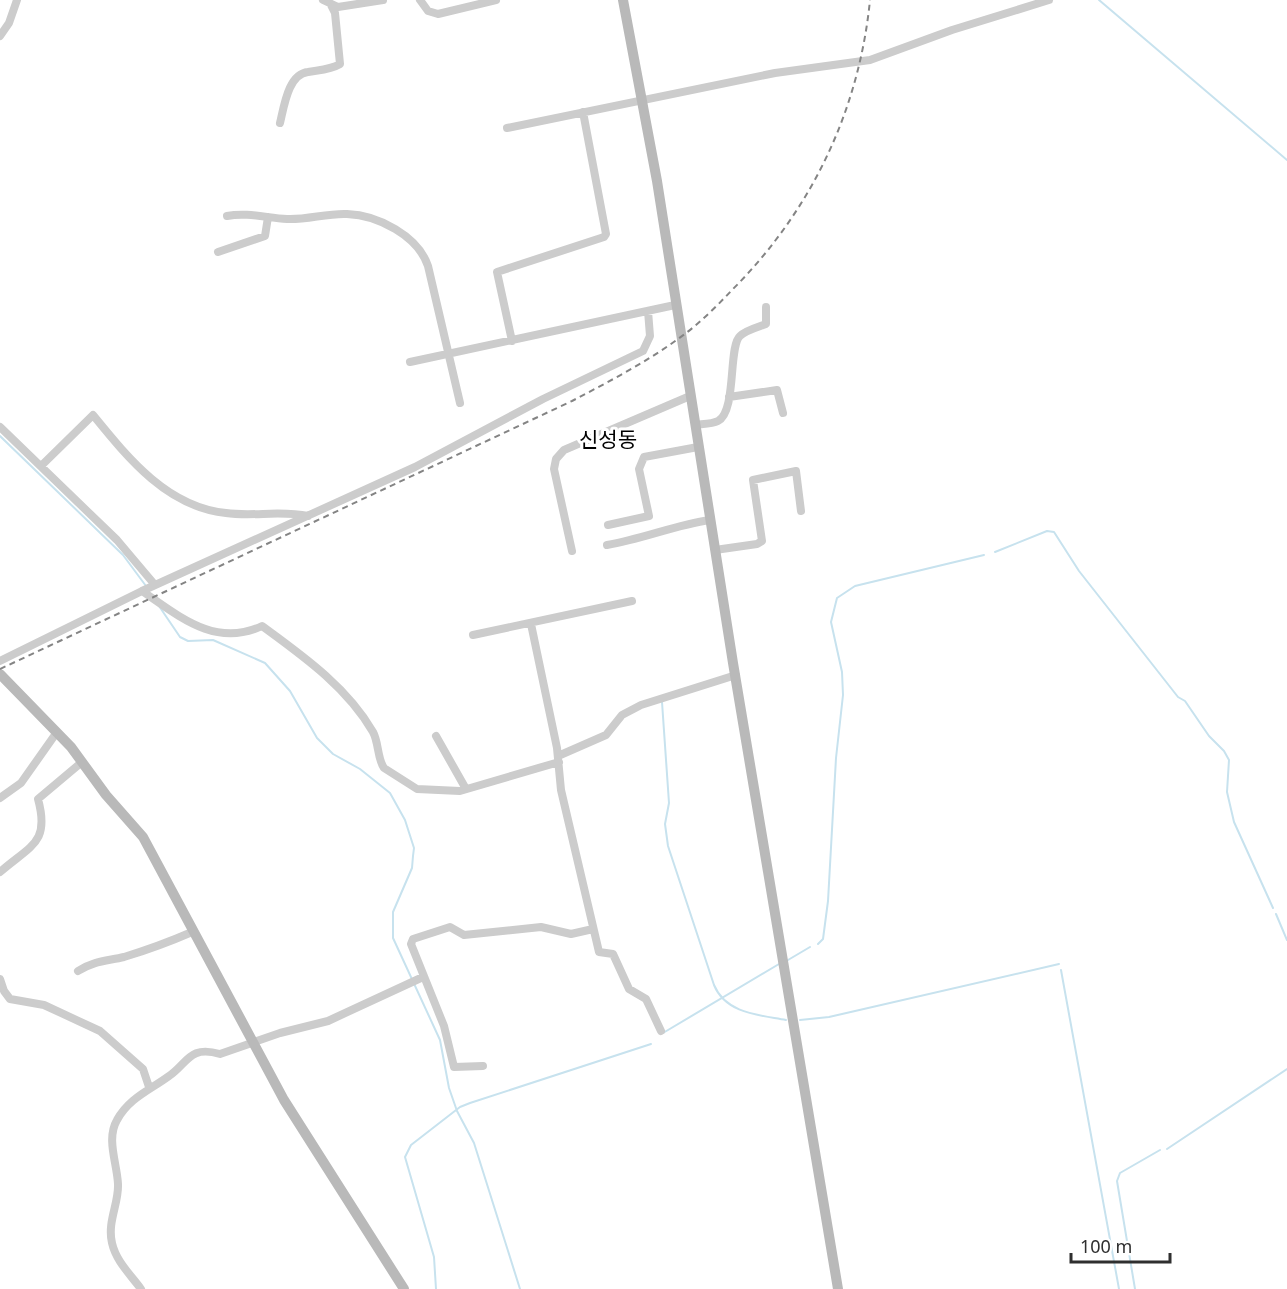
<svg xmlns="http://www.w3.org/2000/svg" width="1287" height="1289" font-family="'Noto Sans','Noto Sans KR',sans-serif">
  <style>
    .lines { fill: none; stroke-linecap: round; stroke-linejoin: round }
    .stream { stroke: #c7e2ee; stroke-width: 2 }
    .street { stroke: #ccc; stroke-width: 8 }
    .secondary { stroke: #b9b9b9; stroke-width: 10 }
    .rail { stroke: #848484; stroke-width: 2; stroke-dasharray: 6 4.5; stroke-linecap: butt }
    .labels { text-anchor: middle; stroke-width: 6; stroke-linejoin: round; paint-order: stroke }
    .quarter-label { font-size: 21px; fill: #000; stroke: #fff }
  </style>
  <rect width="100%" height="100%" fill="#fff"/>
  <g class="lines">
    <path class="stream" d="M1099,0l188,160
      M0,436l123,119 23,31
      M995,552l52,-21 7,1 25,39 99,126 7,4 24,35 15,15 5,9 -2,32 7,30 39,86
      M159,606l21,31 8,4 25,-1 52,23 25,28 27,47 16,16 27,15 30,24 15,27 9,28 -1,8 -1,12 -19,44v26l47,102 9,48 8,23 17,32 46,146
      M662,702l7,101 -4,21 3,22 46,139c12,29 46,30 72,35
      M1276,914l11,26
      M818,944l5,-5 5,-38 8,-143 7,-63 -1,-23 -11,-50 6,-24 18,-12 129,-31
      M788,960l22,-13
      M1061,970l58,319
      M800,1020l29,-3 230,-53
      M663,1033l116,-69
      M1167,1149l120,-80
      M436,1289l-2,-32 -29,-100 6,-12 49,-38 10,-4 181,-59
      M1135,1289l-18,-108 3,-8 40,-23"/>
    <path class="street" d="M323,0l15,7 45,-7
      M420,0l8,11 10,3 58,-14
      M0,36l9,-13 8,-23
      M280,123c4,-16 8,-49 28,-51 11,-2 22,-2 32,-8l-5,-51 -4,-8
      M507,128l268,-55 95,-13 82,-30 97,-30
      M227,216c20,-4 40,2 60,3 20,1 40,-6 60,-5 31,1 71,22 81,52l32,137
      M218,252l47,-16 3,-19
      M512,341l-15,-69 107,-35 2,-3 -23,-122
      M410,362l265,-57
      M729,397l48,-7 6,23
      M695,425c7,-1 17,-1 23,-4 19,-10 10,-75 22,-85 6,-6 18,-9 26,-12v-17
      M0,427l117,113 38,45
      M41,466l52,-51c35,43 74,92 133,98 27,4 54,-3 82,3
      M608,525l41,-9 -10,-47 5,-12 54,-10
      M607,545c36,-6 68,-20 103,-25
      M715,550l42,-6 5,-3 -9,-61 43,-9 5,40
      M572,551l-18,-82 2,-10 8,-9 126,-54
      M142,591c37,25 73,57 120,35 41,30 85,61 111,106 6,11 4,26 11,36l33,21 43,2 99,-29
      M531,624l26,124 4,42 38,162 14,2 16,35 17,10 15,32
      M473,635l159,-34
      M0,661l142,-70 273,-124 128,-68 100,-48 7,-15 -2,-25
      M436,736l30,53
      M558,756l48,-21 16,-20 19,-10 95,-30
      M0,798l21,-15 36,-51
      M0,872c31,-27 50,-29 38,-73l44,-37
      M78,971c15,-10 29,-10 46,-14 23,-7 45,-15 68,-25
      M0,979l4,12 6,8 34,6 56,26 43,38 6,18
      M483,1066l-29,1 -10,-41 -33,-82 2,-5 37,-12 14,8 77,-8 30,7 22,-5
      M141,1289c-11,-15 -25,-28 -29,-46 -5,-21 7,-40 6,-59 -1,-21 -12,-45 -1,-64 12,-22 33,-30 52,-44 19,-13 20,-31 51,-22l60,-21 48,-12 95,-44"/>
    <path class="secondary" d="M623,0l34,181 76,482 105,626
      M0,674l71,73 35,48 37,42 141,263 120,189"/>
    <path class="rail" d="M0,669l572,-268c36,-19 73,-38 106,-62 20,-14 38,-32 54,-49 79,-79 127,-179 138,-290"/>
  </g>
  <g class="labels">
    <g class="quarter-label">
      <text x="608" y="447">신성동</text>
    </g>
  </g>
  <path d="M1071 1253v9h99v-9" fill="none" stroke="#2f2f2f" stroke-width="3"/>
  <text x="1080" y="1253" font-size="18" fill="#2f2f2f" stroke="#ffffff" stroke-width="4.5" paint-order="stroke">100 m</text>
</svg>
